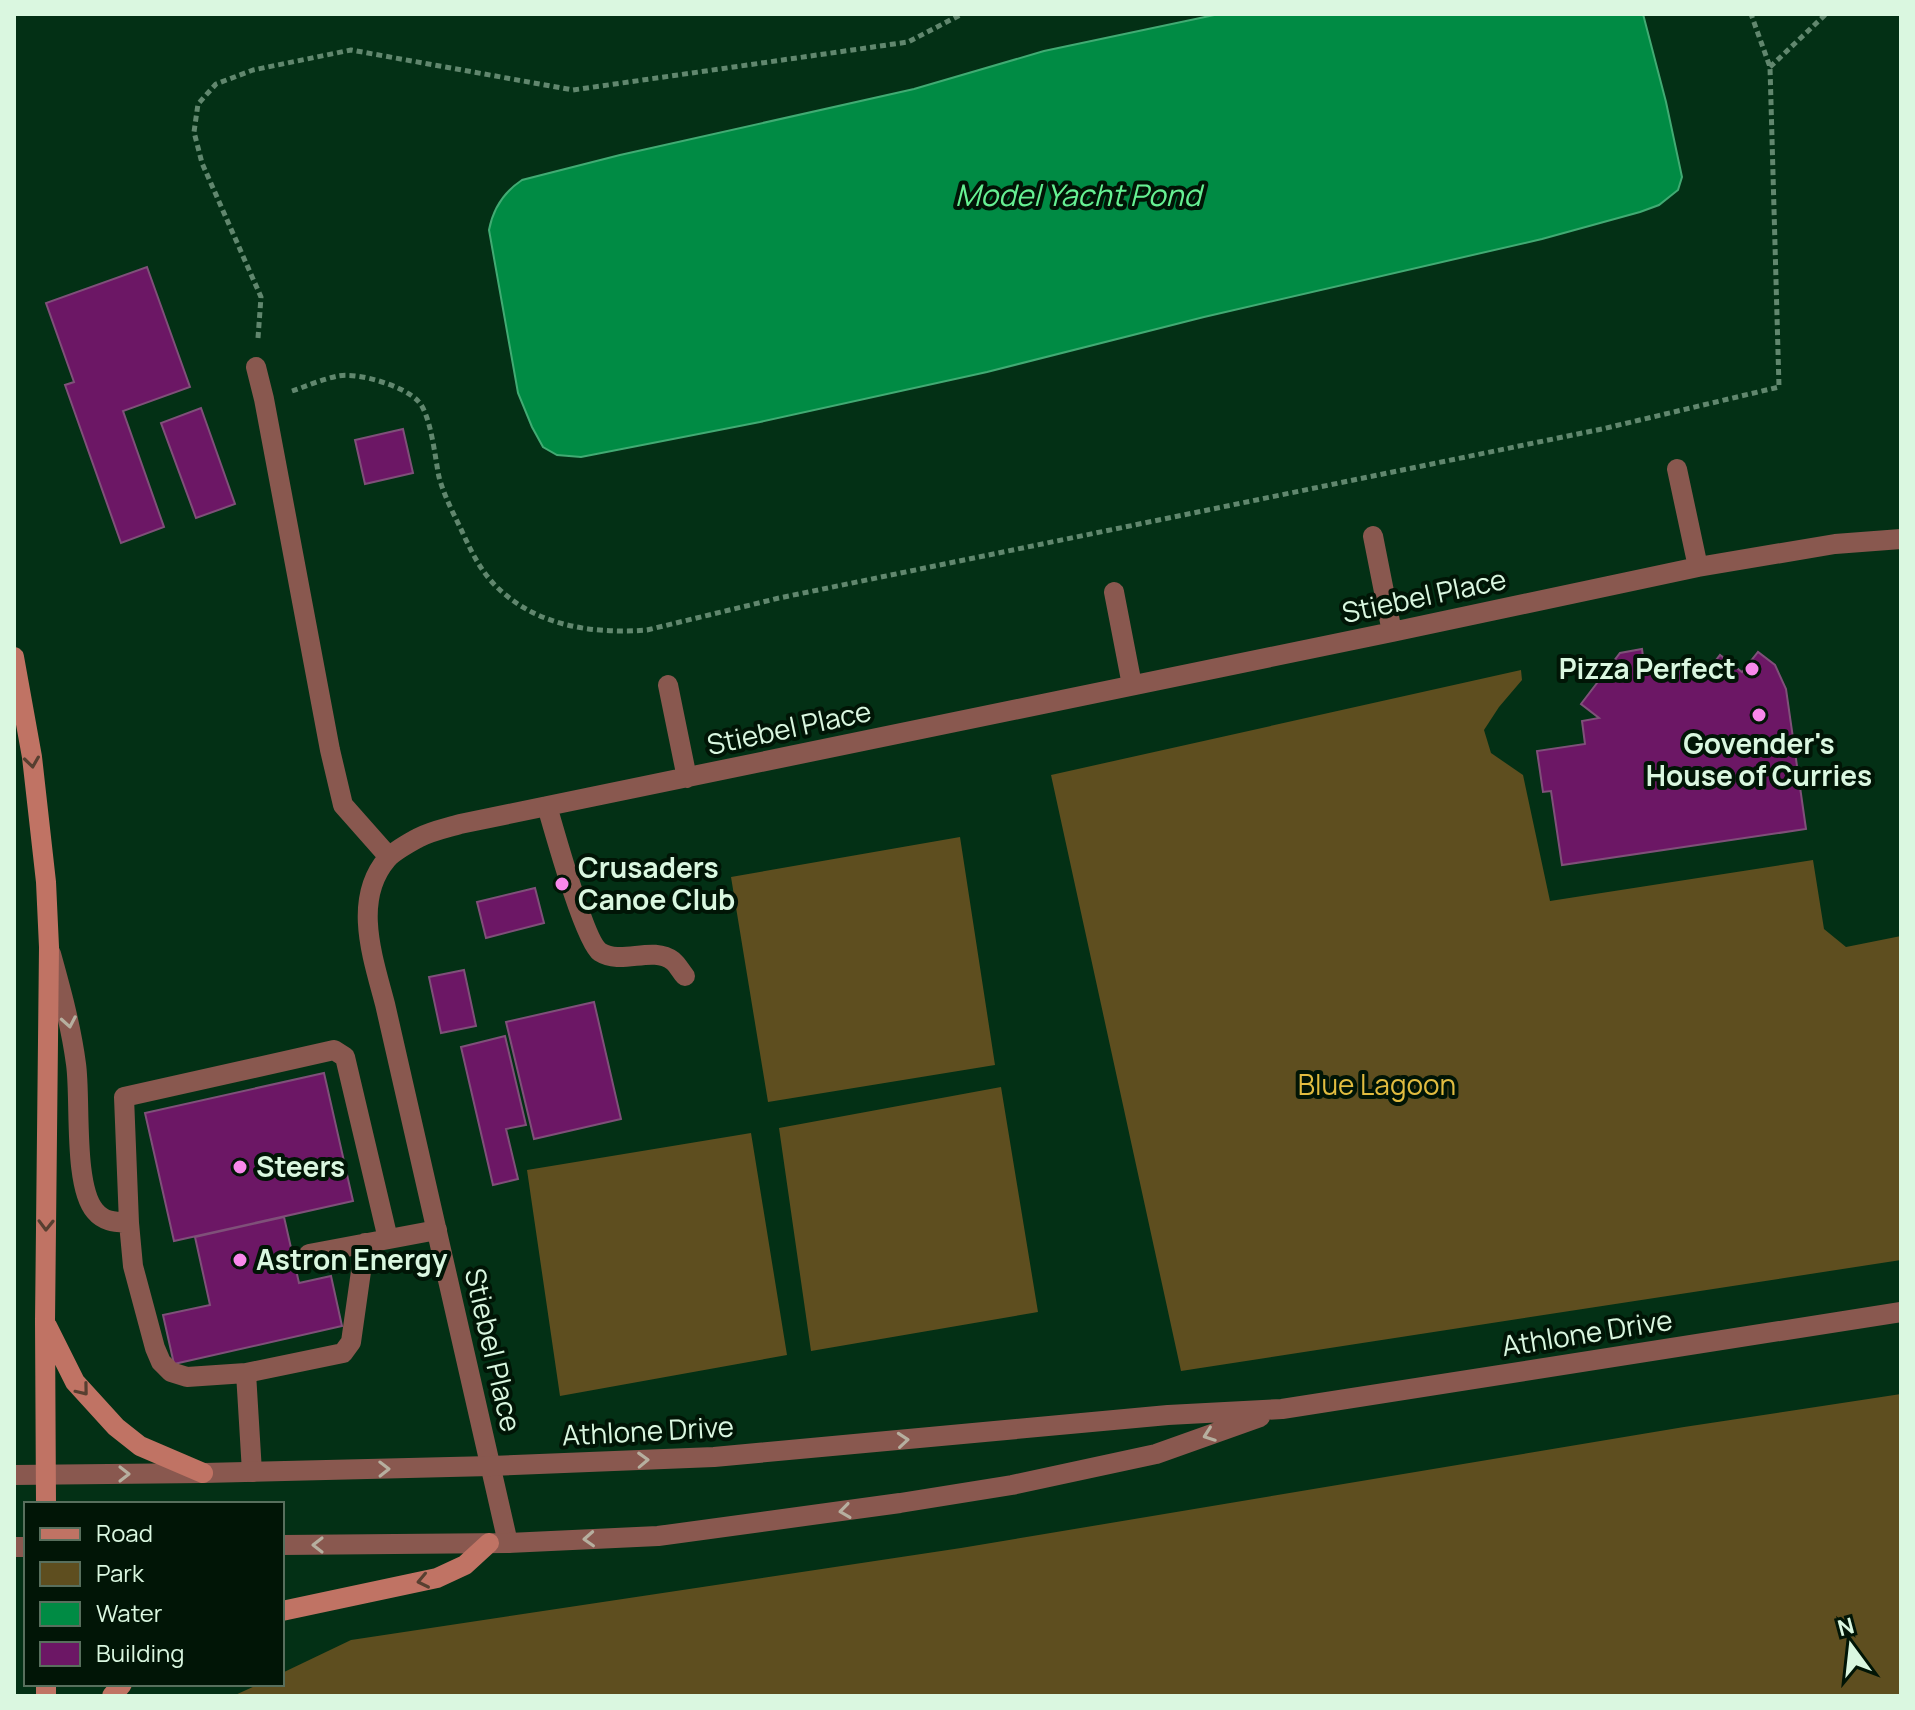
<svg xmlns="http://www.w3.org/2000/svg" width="1915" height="1710" font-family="Manrope,sans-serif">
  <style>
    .green { fill: #5e4e1f }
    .water { fill: #008b44; stroke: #41ab73; stroke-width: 2 }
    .building { fill: #6c1765; stroke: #7f5079; stroke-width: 2 }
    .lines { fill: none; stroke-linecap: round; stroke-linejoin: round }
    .path { stroke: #61876e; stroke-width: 5; stroke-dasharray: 6 4; stroke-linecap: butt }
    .lane { stroke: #89584f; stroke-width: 20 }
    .street { stroke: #89584f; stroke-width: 20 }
    .secondary { stroke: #c07364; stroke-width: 20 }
    .oneway { stroke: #573f30 }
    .oneway2 { stroke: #b6af9f }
    .poi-dot { fill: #f888eb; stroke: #011506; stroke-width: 3 }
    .labels { text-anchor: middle; stroke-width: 8; stroke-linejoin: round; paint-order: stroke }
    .street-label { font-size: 28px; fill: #daf7e0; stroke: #011506 }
    .poi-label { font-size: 28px; font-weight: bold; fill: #daf7e0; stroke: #011506; text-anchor: start }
    .park-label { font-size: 28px; fill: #e1bc40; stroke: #011506 }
    .water-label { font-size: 30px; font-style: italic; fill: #66f193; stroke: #011506 }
  </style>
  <rect width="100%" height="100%" fill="#033015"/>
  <path class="green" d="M1521,670l1,10 -23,27 -15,23 7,23 32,22 27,126 263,-41 11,69 22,18 55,-11v324l-720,111 -130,-596z
    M960,837l35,228 -227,37 -37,-225z
    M1001,1087l37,225 -227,39 -32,-223z
    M751,1133l36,222 -227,41 -33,-226z
    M1901,1394v302h-1668l26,-12h23v-11l69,-33 610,-92 723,-121z"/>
  <path class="water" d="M1219,14h424l23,88 16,75 -4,13 -19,15 -19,7 -98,27 -338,78 -217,55 -227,50 -179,35 -24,-2 -14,-8 -11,-20 -14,-34 -29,-163c4,-21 15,-38 33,-50l98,-25 294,-66 130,-38z"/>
  <path class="building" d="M147,267l43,120 -67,24 41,116 -43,16 -56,-158 9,-3 -28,-79z
    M201,408l34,96 -39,14 -35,-95z
    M403,429l10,44 -48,11 -10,-44z
    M1642,649l3,23 50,-7 11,8 14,-18 22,17 16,-20 17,13 11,24 20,140 -244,36 -11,-74 -8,1 -6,-41 48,-7 -3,-23 17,-3 -18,-14 39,-51z
    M535,888l9,35 -58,15 -9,-36z
    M464,970l12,56 -35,7 -12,-56z
    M594,1002l27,117 -87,20 -28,-117z
    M505,1036l21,89 -20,4 12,50 -25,6 -32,-138z
    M324,1073l29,128 -179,40 -29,-128z
    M284,1217l15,66 32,-7 11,50 -168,38 -11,-49 47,-10 -15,-68z"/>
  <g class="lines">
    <path class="path" d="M1770,67l56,-53
      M258,338l3,-41 -59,-134 -8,-31 4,-28 18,-20 37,-14 98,-20 222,40 335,-48 54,-28
      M292,391c15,-5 31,-12 46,-15 20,-4 66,10 80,25 13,13 17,57 21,76 5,18 13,34 21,50 10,22 21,46 39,62 40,38 96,45 148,41l132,-32 823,-169 177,-42 -9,-320 -19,-53"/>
    <path class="lane" d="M256,367l8,32 66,351 13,55 46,52
      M1677,469l21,98
      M1373,536l19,96
      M1114,592l18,93
      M668,685l19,93
      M547,806c7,24 38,136 53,146 22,14 52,-7 73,9 5,4 8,11 12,15
      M51,954c10,36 20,72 25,110 5,34 -3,122 19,147 9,11 20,11 34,12
      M365,1243l-14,99 -8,11 -97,20 -59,4 -16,-5 -10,-10 -6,-14 -22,-82 -4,-43 -5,-126 210,-47 11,7 43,182
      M309,1254l128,-24
      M246,1373l6,99
      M508,1543l-123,-539c-12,-46 -33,-104 2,-145 7,-8 22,-16 31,-21 13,-7 29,-10 42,-14l932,-192 306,-65 137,-23 66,-5"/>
    <path class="street" d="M14,1475l189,-2 288,-7 223,-9 454,-42 114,-6 619,-97
      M282,1545l226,-2 150,-7 242,-33 112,-18 144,-31 104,-37
      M14,1547h12"/>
    <path class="secondary" d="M14,657l18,100 14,125 3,65 -4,375 1,182
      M47,1326l28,56 41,45 24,19 63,27
      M282,1611l155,-33 28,-13 24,-22
      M46,1684v12
      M112,1696l10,-12"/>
  </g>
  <defs><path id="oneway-chevron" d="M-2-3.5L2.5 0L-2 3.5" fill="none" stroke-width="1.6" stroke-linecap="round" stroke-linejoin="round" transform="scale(2)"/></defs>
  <g class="oneway">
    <use href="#oneway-chevron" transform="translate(32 762) rotate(82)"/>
    <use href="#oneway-chevron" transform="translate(46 1225) rotate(91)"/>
    <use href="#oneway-chevron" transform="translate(83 1390) rotate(51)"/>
    <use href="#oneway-chevron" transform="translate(423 1581) rotate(168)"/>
  </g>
  <g class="oneway2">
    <use href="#oneway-chevron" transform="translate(69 1022) rotate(80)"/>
    <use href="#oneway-chevron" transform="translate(1209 1435) rotate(160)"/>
    <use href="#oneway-chevron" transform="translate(903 1440) rotate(-5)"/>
    <use href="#oneway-chevron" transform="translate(643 1460) rotate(-2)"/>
    <use href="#oneway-chevron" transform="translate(384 1469) rotate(-1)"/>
    <use href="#oneway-chevron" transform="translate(124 1474)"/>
    <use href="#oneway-chevron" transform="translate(845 1511) rotate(172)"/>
    <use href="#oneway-chevron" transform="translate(589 1539) rotate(177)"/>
    <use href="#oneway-chevron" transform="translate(318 1545) rotate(180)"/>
  </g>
  <g class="poi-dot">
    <circle cx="1752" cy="669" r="8"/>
    <circle cx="1759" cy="715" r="8"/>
    <circle cx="562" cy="884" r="8"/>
    <circle cx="240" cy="1167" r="8"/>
    <circle cx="240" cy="1260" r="8"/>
  </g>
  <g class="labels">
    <g class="street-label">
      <text transform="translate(1424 596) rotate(-12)" y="10">Stiebel Place</text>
      <text transform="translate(789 728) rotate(-12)" y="10">Stiebel Place</text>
      <text transform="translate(1587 1333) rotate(-9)" y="10">Athlone Drive</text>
      <text transform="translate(493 1350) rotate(77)" y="10">Stiebel Place</text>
      <text transform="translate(648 1431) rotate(-3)" y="10">Athlone Drive</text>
    </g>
    <g class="poi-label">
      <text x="1736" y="679" text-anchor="end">Pizza Perfect</text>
      <text x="1759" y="754" text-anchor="middle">Govender's<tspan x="1759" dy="32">House of Curries</tspan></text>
      <text x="578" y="878">Crusaders<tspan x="578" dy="32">Canoe Club</tspan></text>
      <text x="256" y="1177">Steers</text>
      <text x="256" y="1270">Astron Energy</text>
    </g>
    <g class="park-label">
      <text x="1377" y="1095">Blue Lagoon</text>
    </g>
    <g class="water-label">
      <text x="1078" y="206">Model Yacht Pond</text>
    </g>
  </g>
  <rect width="1915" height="1710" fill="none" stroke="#daf7e0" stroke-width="32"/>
  <rect x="24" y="1502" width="260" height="184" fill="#011506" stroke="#586f5d" stroke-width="2"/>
  <rect x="40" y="1528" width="40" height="12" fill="#c07364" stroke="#586f5d" stroke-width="2"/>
  <text x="96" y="1542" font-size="24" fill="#daf7e0">Road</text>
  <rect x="40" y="1562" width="40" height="24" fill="#5e4e1f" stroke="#586f5d" stroke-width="2"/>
  <text x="96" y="1582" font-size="24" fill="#daf7e0">Park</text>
  <rect x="40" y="1602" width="40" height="24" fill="#008b44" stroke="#586f5d" stroke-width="2"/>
  <text x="96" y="1622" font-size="24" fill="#daf7e0">Water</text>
  <rect x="40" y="1642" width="40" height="24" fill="#6c1765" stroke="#586f5d" stroke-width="2"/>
  <text x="96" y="1662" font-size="24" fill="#daf7e0">Building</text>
  <g transform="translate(1851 1646) rotate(345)" stroke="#011506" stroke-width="6" paint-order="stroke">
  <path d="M0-6L14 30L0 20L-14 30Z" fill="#daf7e0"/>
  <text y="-12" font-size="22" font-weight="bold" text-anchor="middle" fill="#daf7e0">N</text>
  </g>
</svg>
